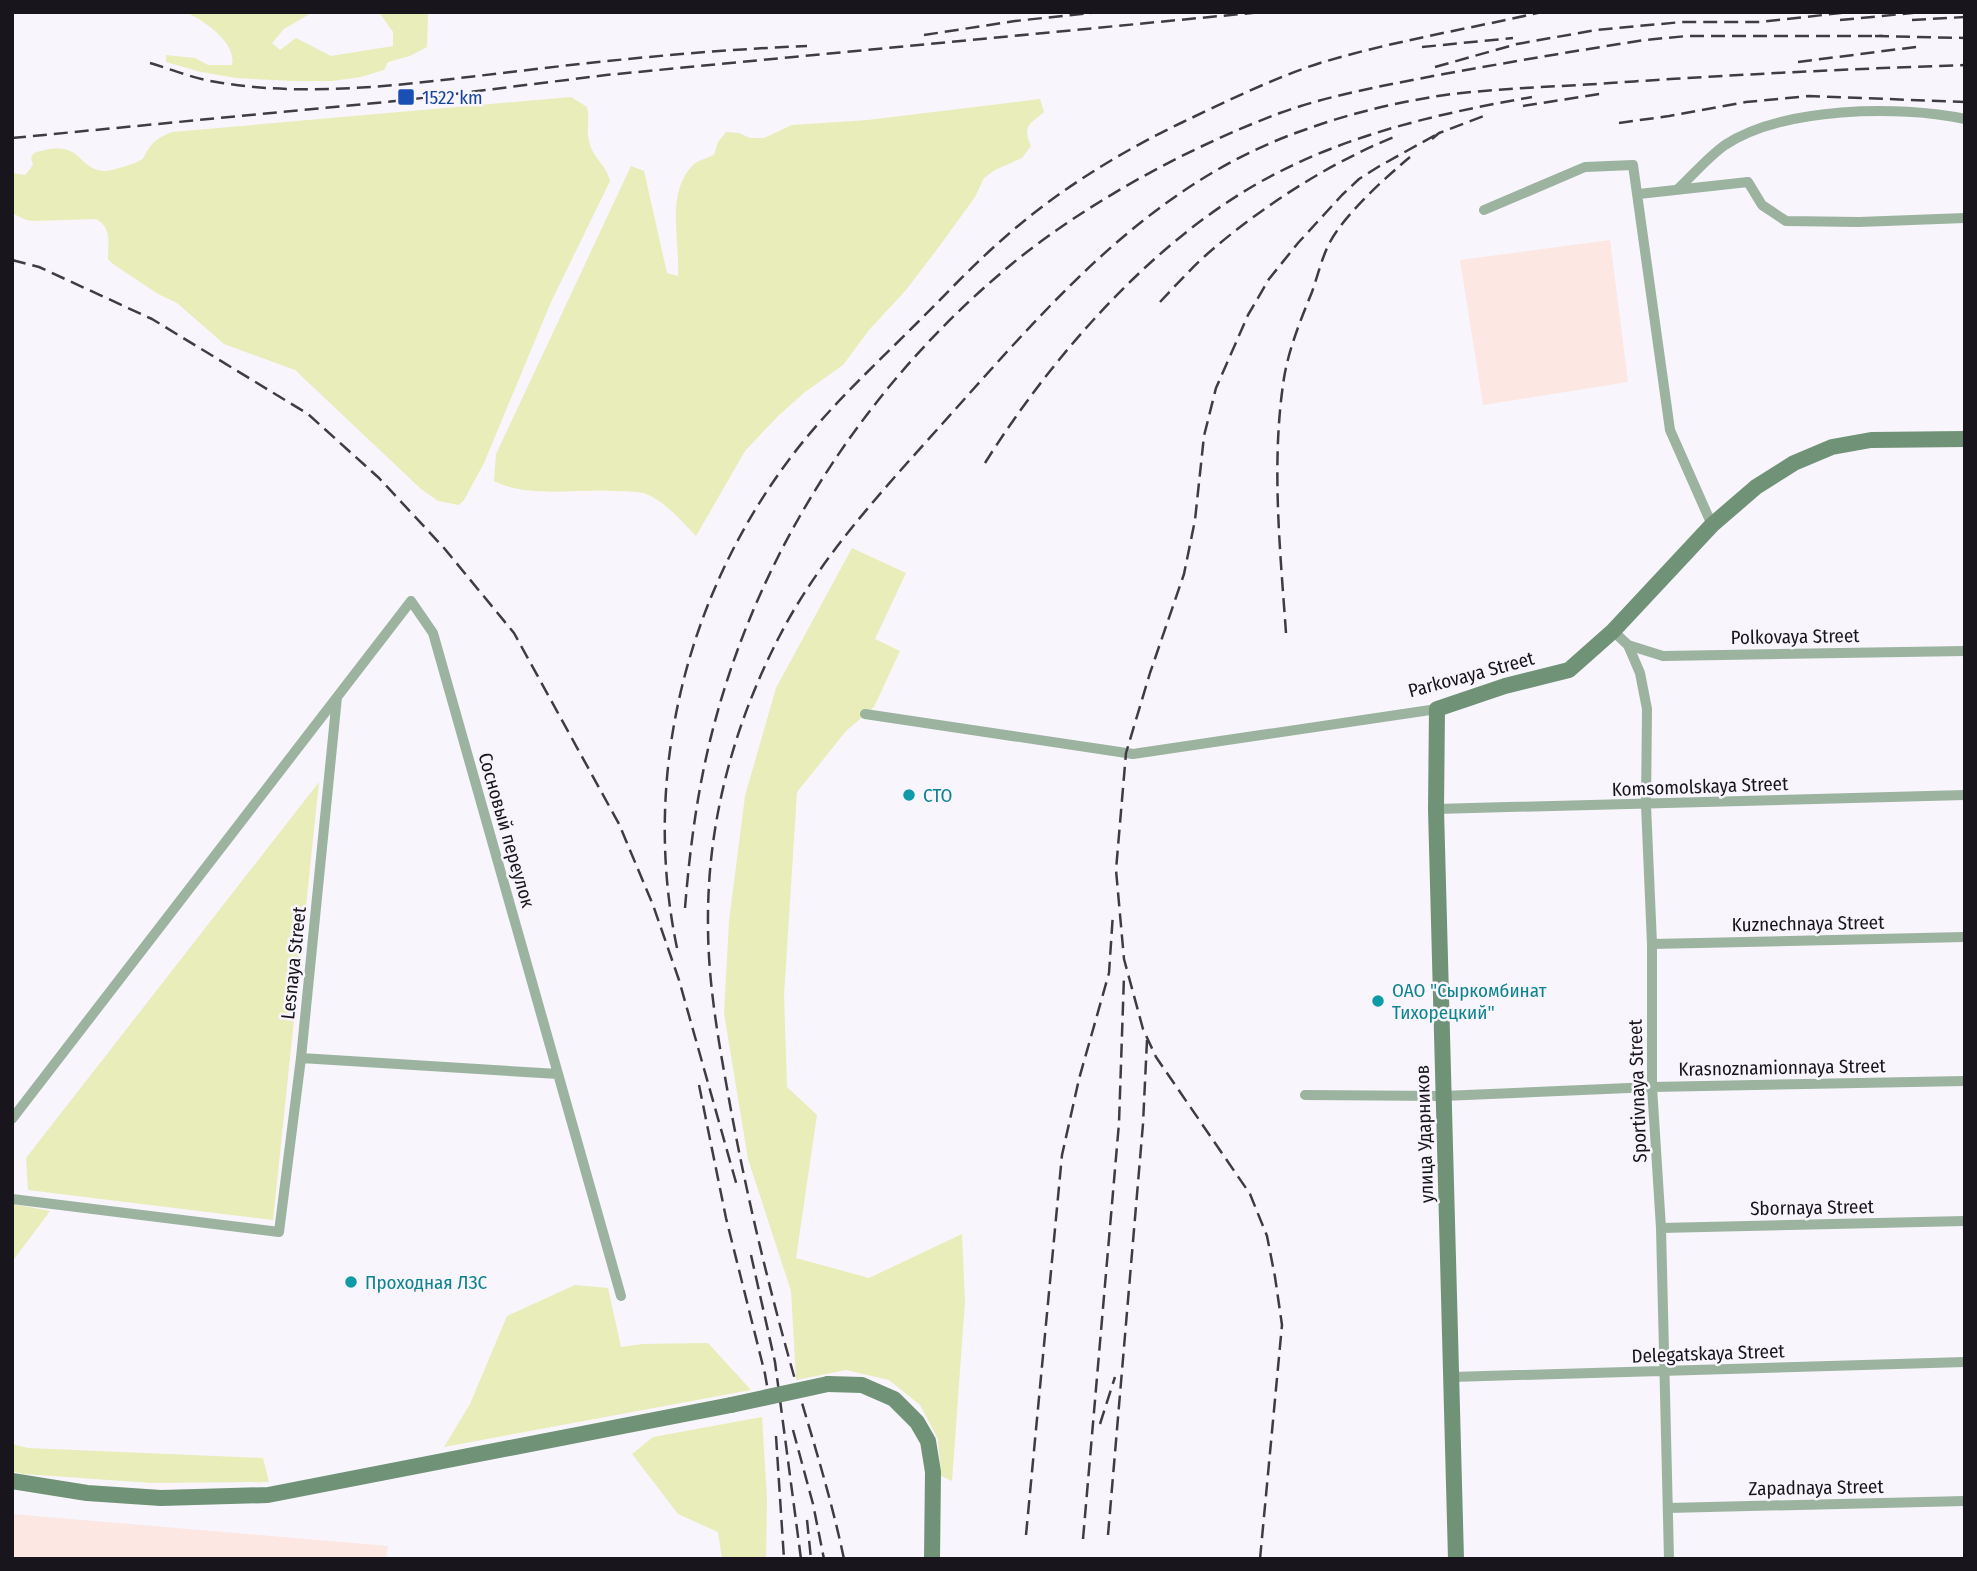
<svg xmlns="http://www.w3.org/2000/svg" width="1977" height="1571" font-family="'Fira Sans Condensed',sans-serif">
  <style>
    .industrial { fill: #fce7e2 }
    .green { fill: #e9edba }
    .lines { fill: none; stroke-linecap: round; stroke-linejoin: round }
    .minor { stroke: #9cb3a0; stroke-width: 10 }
    .secondary { stroke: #709276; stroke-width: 16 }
    .rail { stroke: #3f3d43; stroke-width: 2.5; stroke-dasharray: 14 7; stroke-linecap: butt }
    .secondary-bridge { stroke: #709276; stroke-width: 16 }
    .transit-dot { fill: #1a4fb4; stroke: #f8f5fc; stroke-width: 2.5 }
    .culture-dot { fill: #0f9aa8; stroke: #f8f5fc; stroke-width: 2.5 }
    .labels { text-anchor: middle; stroke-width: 5; stroke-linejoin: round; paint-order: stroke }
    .transit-label { font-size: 19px; fill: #164399; stroke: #f8f5fc; text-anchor: start }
    .street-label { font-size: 19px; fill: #18161c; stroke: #f8f5fc }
    .culture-label { font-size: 19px; fill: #0d838f; stroke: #f8f5fc; text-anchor: start }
  </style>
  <rect width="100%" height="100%" fill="#f8f5fc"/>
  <path class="industrial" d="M1610,240l18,142 -145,23 -23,-145z
    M12,1514l376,32 -2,13h-374z"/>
  <path class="green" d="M185,12h128l-29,17 -12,14 8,7 16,-12 35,18 62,-10v-14l-14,-20h49l-1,35 -17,9 -22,6 -4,8 -23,7 -29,4h-39l-57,-3 -35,-6 -35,-10v-7l29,3 13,7h24c5,-22 -28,-45 -47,-53z
    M571,97l16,10c3,12 -1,23 2,34 4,18 17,23 21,40l-59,121 -67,161 -20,37 -5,5 -21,-4 -17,-12 -126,-119 -71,-26 -47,-41 -19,-9 -45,-30 -5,-5c0,-15 4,-32 -12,-40l-63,2 -7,-1 -14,-7v-40l13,2 8,-10 -2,-7 3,-5c50,-16 41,16 70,18 5,1 33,-8 37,-11 3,-2 4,-6 6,-9 7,-11 13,-14 25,-19z
    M1040,99l4,13c-15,13 -22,14 -13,34l-9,12 -27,12 -11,8 -9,19 -34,47 -35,46 -37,40 -26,35 -38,27 -27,24 -33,35 -49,85c-15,-15 -30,-34 -50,-42 -8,-3 -18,-2 -27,-3 -38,-3 -90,8 -125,-10l2,-27 135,-288 13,5 23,102 11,3c2,-36 -13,-84 16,-112 5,-4 14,-6 20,-9l4,-13 8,-10 13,1 11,5h14l28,-13 76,-5z
    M852,548l54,25 -31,66 25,12 -26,56 -28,24 -49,61 -13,203 3,92 30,28 -21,143 73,20 93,-44 3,67 -13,180 -11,-5 -3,-37 -18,-34 -31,-25 -43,-10 -50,10 -5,-89 -43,-132 -24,-146 5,-92 16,-125 31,-108z
    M319,782l-46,438 -245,-30 -2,-32z
    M13,1204l37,7 -38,51v-57z
    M575,1285l33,3 13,59 22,-3 65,-1 43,47 -307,57 26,-43 37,-88z
    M762,1417l5,82 -1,60h-44l-4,-27 -40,-18 -46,-60 21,-17z
    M12,1444l16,4 235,10 6,24 -117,1 -129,-9 -11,-3z"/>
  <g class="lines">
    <path class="minor" d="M1678,189c15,-14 30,-32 47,-44 57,-38 174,-40 240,-26
      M1639,194l109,-12 14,23 24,16 73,1 106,-4
      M1484,210l101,-43 48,-2 37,265 42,95
      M1613,631l15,14 12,28 7,36 -1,96 6,139v143l9,141 8,331
      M1628,645l35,11 302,-5
      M865,714l268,40 304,-45
      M1436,809l529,-14
      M1652,944l313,-7
      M301,1058l257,16
      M1305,1095l138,1 209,-9 313,-6
      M12,1119l399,-518 22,32 188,663
      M12,1199l267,33 22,-174 36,-361
      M1661,1228l304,-7
      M1452,1377l513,-15
      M1668,1508l297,-7"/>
    <path class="secondary" d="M828,1384l34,1 32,14 23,23 11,19 5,31 -1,87
      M12,1481l75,12 74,5 107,-3 463,-90
      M1456,1559l-20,-750 1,-100 68,-23 64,-16 44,-39 99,-106 44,-38 38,-24 38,-16 39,-7 94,-1"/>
    <path class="rail" d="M1840,20l83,-8
      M1912,20l53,-3
      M924,35l91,-14 84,-9
      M1875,36l90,2
      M1422,47l91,-9
      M1798,62l125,-16
      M150,63c23,7 48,17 72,20 96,15 193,0 289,-11 99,-12 197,-22 296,-26
      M1435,67l82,-23 79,-14 86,-8h78l90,-10
      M1523,106l83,-13
      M1619,123l50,-7 77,-14 63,-6 156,6
      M12,138l394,-38 200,-25 656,-63
      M1432,139l7,-6 50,-19
      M12,260l27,7 113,52 156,95 71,64 65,70 70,85 105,191 34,81 26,75 58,206
      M1160,302c17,-18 34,-37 53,-53 54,-46 120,-88 186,-114
      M985,463c69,-110 176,-232 294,-291 78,-40 167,-60 253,-75
      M1286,633c-6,-85 -15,-171 -2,-255 5,-30 17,-59 28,-86 6,-17 10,-35 18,-50 15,-28 56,-65 80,-85
      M685,908c5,-62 13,-123 29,-183 47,-179 156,-345 299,-462 75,-61 176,-116 267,-150 50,-18 102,-27 153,-37 71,-13 141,-25 212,-36l42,-4h196
      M677,948c-36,-172 9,-352 114,-491 37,-49 83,-91 127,-135 28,-28 56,-58 86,-84 53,-47 116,-86 179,-116 42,-20 93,-45 137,-59 73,-22 148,-34 222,-51
      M699,1085l27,133 39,156 5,29
      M751,1255l24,107 26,197
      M1100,1424l15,-47
      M793,1430l20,74 11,55
      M776,1436l8,123
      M807,1520l4,39
      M1026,1535l36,-380 17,-76 30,-106 4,-60
      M1108,1535l35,-411 4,-84
      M1083,1539l36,-416 5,-147
      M844,1559c-13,-62 -32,-122 -50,-183 -27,-95 -50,-191 -67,-288 -10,-55 -19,-109 -19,-164 -1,-100 25,-197 70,-285 41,-81 105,-149 165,-216 106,-118 208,-241 364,-294 44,-16 91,-27 138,-34 54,-7 110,-8 165,-12 118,-8 236,-14 355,-18
      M1260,1559l22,-234 -7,-48 -8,-41 -17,-42 -94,-137 -13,-28 -19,-70 -8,-89 10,-117 24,-80 34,-99 11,-54 9,-84 12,-48 32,-73 21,-36 29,-36 44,-48 17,-16 19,-12 61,-34"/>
    <path class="secondary-bridge" d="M731,1405l97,-21"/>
  </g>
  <rect class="transit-dot" x="397" y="88" width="18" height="18" rx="3.5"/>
  <g class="culture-dot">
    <circle cx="909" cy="795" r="7"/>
    <circle cx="1378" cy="1001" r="7"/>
    <circle cx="351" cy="1282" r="7"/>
  </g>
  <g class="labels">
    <g class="transit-label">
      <text x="422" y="104">1522 km</text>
    </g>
    <g class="street-label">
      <text transform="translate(1795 636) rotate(-1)" y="7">Polkovaya Street</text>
      <text transform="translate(1471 674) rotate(-15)" y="7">Parkovaya Street</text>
      <text transform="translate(1700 786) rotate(-2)" y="7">Komsomolskaya Street</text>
      <text transform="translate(507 830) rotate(74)" y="7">Сосновый переулок</text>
      <text transform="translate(1808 923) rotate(-1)" y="7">Kuznechnaya Street</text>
      <text transform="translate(293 963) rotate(-84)" y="7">Lesnaya Street</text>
      <text transform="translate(1782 1067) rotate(-1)" y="7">Krasnoznamionnaya Street</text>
      <text transform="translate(1637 1091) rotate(-92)" y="7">Sportivnaya Street</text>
      <text transform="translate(1424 1134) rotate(-92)" y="7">улица Ударников</text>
      <text transform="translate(1812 1207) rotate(-1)" y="7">Sbornaya Street</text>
      <text transform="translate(1708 1353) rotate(-2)" y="7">Delegatskaya Street</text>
      <text transform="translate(1816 1487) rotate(-1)" y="7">Zapadnaya Street</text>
    </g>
    <g class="culture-label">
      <text x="923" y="802">СТО</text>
      <text x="1392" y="997">ОАО "Сыркомбинат<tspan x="1392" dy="22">Тихорецкий"</tspan></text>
      <text x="365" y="1289">Проходная ЛЗС</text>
    </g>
  </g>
  <rect width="1977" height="1571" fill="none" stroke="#18161c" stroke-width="28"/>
</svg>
